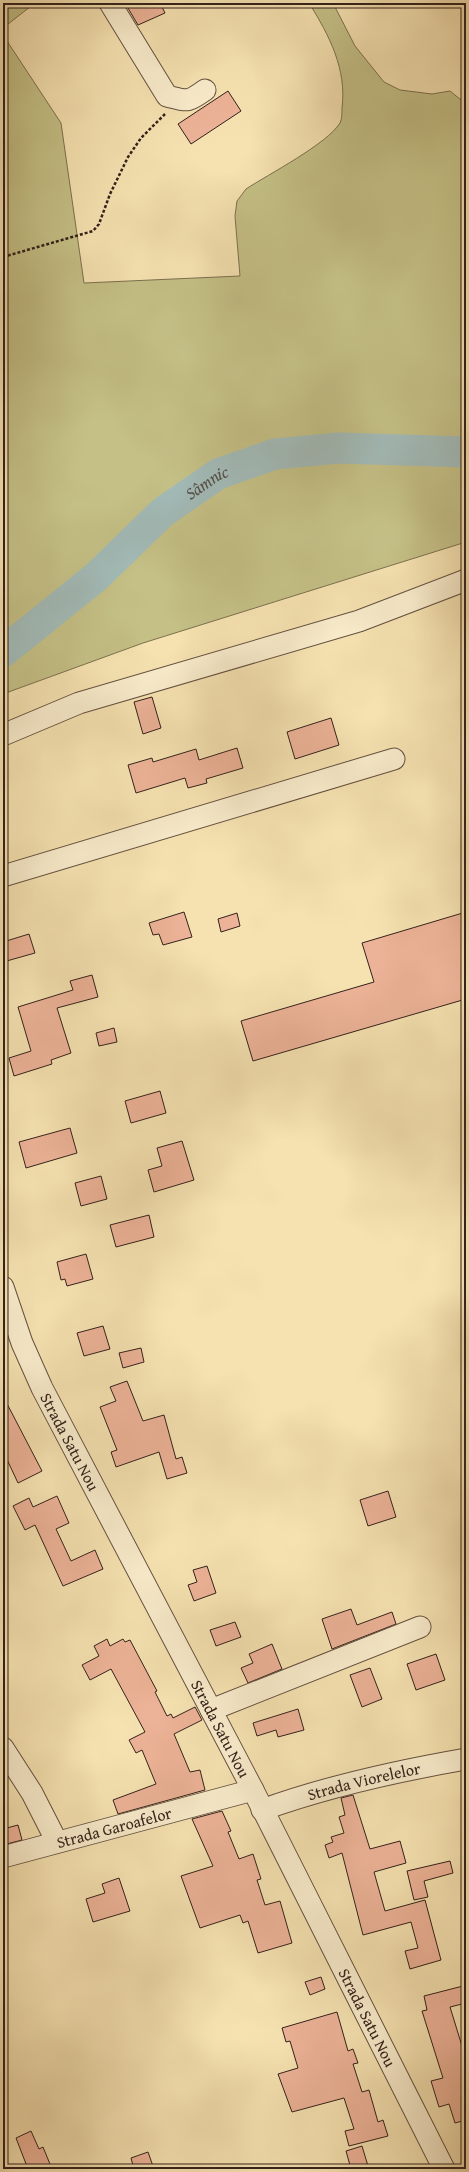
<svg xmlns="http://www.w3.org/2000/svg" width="469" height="2172" font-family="'Gentium Book Plus',serif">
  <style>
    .green { fill: #c4c086; stroke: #7c7050 }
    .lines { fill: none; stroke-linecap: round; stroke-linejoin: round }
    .river { stroke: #a2bbb8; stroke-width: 31 }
    .building { fill: #edb398; stroke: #33211b }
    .minor-casing { stroke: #645140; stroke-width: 23 }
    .path { stroke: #33211b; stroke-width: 2.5; stroke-dasharray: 3 2; stroke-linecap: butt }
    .minor { stroke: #f9eccc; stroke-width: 21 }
    .labels { text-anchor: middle; stroke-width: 4; stroke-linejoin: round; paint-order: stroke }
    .street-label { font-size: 16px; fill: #33211b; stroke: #f9eccc }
    .water-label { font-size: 17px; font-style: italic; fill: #544f4a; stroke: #f9eccc }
  </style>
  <rect width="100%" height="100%" fill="#f6e2b1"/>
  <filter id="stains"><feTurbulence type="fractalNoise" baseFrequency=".005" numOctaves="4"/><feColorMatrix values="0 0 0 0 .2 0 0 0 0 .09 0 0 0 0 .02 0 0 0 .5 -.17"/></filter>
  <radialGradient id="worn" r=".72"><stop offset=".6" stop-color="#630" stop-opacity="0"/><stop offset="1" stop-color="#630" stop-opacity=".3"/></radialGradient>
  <path class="green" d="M3,3h32l-32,25z
    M309,3h24l22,43 29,36 16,8 32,4 18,-3 16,13v438l-323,101 -140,51v-659l58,88 23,160 156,-7 -5,-60 2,-15 9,-12c23,-15 81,-45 94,-66 2,-4 2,-10 2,-15 5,-39 -13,-73 -33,-105z"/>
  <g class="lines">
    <path class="river" id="s1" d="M3,652l93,-75 67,-65 55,-38 57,-20 64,-6 127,4"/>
  </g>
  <path class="building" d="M125,3h35l5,10 -27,12z
    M228,91l13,20 -50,33 -13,-20z
    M152,697l9,31 -18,6 -9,-32z
    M331,718l8,27 -44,14 -8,-27z
    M237,748l6,20 -37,11 1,4 -19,5 -3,-10 -49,15 -8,-28 24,-7 1,4 43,-13 3,11z
    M184,912l8,25 -29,8 -4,-11 -6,1 -4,-12z
    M466,912v87l-213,62 -12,-40 133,-39 -12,-39z
    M237,913l3,13 -19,6 -3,-13z
    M29,934l6,19 -32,9v-20z
    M92,975l6,22 -41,11 14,45 -20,7 1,4 -38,12 -5,-18 22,-7 -13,-44 55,-17 -3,-9z
    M114,1028l3,14 -18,4 -3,-13z
    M160,1091l6,22 -35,10 -6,-22z
    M70,1128l7,25 -51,15 -7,-26z
    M182,1141l12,39 -40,12 -6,-22 14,-4 -5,-18z
    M101,1176l6,23 -26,7 -6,-23z
    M149,1215l5,22 -38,10 -6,-22z
    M86,1254l7,25 -26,7 -2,-7 -4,1 -4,-18z
    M103,1326l7,23 -26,7 -7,-23z
    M141,1348l3,14 -21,6 -4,-15z
    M127,1381l16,40 21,-6 12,44 6,-2 5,16 -20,6 -8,-27 -43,15 -5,-15 6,-2 -17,-43 16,-6 -6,-14z
    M3,1396l39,75 -24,12 -15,-32z
    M388,1491l8,26 -28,9 -8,-26z
    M57,1496l12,27 -13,6 15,32 24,-11 8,19 -40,17 -28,-61 -10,5 -12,-24 16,-8 4,9z
    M207,1566l9,27 -22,8 -6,-16 9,-3 -4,-12z
    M351,1609l6,16 35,-13 4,12 -64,25 -10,-30z
    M235,1622l6,15 -25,9 -6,-16z
    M107,1639l3,7 13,-7 2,3 5,-2 27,51 -2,1 12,24 4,-2 2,4 22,-11 7,13 -28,14 16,38 10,-2 5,20 -87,24 -5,-14 43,-16 -14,-34 -6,3 -7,-13 16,-8 -34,-63 -21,11 -8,-15 17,-9 -5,-10z
    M272,1644l10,25 -34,14 -7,-15 12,-5 -4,-9z
    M436,1654l9,26 -29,10 -9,-26z
    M370,1668l12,31 -20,8 -12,-32z
    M298,1709l6,21 -26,7 -2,-7 -19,6 -4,-13z
    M353,1795l17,54 30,-8 6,22 -32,9 11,39 40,-11 16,60 -31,9 -5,-18 13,-3 -7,-26 -48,13 -21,-82 -13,5 -4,-13 8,-3 -2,-5 13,-4 -5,-16 6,-2 -4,-17z
    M222,1811l9,20 -3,1 11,27 14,-5 8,25 -4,1 8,25 15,-4 12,42 -34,10 -10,-32 -5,2 -3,-8 -40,13 -19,-52 32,-10 -21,-47z
    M18,1825l4,15 -19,5v-16z
    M450,1861l3,12 -29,8 4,16 -14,3 -7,-29z
    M119,1878l11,33 -37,11 -7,-23 19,-6 -3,-9z
    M321,1977l4,12 -15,6 -5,-13z
    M463,1986l3,17 -16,4 16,52v61l-11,3 -6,-19 -10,3 -8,-26 12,-3 -21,-67 5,-1 -3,-14z
    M337,2012l11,39 5,-2 5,14 -5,1 9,28 7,-2 9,32 5,-2 5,16 -39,10 -4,-15 9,-2 -10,-31 -52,14 -14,-38 20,-6 -8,-27 -4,1 -4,-14z
    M31,2131l8,18 4,-2 9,22h-24l-12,-31z
    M362,2146l6,20 -17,3 -5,-18z
    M148,2152l6,17h-20l-3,-11z"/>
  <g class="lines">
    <defs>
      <g id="minor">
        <path d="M110,3l57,93c21,5 20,7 38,-6"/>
        <path d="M3,735l76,-32 280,-82 107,-41"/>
        <path d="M3,876l391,-117"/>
        <path id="s2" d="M3,1287l19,56 20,45 211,402 191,379"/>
        <path d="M211,1710l209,-83"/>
        <path d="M3,1748l29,45 25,49"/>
        <path id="s3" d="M262,1810c66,-24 135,-39 204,-51"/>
        <path id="s4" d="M3,1857l250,-67"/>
      </g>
    </defs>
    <use href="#minor" class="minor-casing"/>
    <path class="path" d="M3,257l90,-26 6,-7 11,-30 18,-37 13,-19 24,-24"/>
    <use href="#minor" class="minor"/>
  </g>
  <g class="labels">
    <g class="street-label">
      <text dy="6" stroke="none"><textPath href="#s2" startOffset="169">Strada Satu Nou</textPath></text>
      <text dy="6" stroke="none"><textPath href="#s2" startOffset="493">Strada Satu Nou</textPath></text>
      <text dy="6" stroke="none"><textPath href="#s3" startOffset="106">Strada Viorelelor</textPath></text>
      <text dy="6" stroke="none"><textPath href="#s4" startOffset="115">Strada Garoafelor</textPath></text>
      <text dy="6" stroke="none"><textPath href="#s2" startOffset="817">Strada Satu Nou</textPath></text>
    </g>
    <g class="water-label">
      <text dy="6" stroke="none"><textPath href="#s1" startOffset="266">Sâmnic</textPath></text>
    </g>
  </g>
  <rect width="469" height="2172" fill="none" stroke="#f6e2b1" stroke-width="16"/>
  <rect x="4" y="4" width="461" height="2164" fill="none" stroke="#33211b" stroke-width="2"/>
  <rect x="8" y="8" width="453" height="2156" fill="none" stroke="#33211b"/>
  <rect width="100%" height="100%" filter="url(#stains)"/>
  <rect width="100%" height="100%" fill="url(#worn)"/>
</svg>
